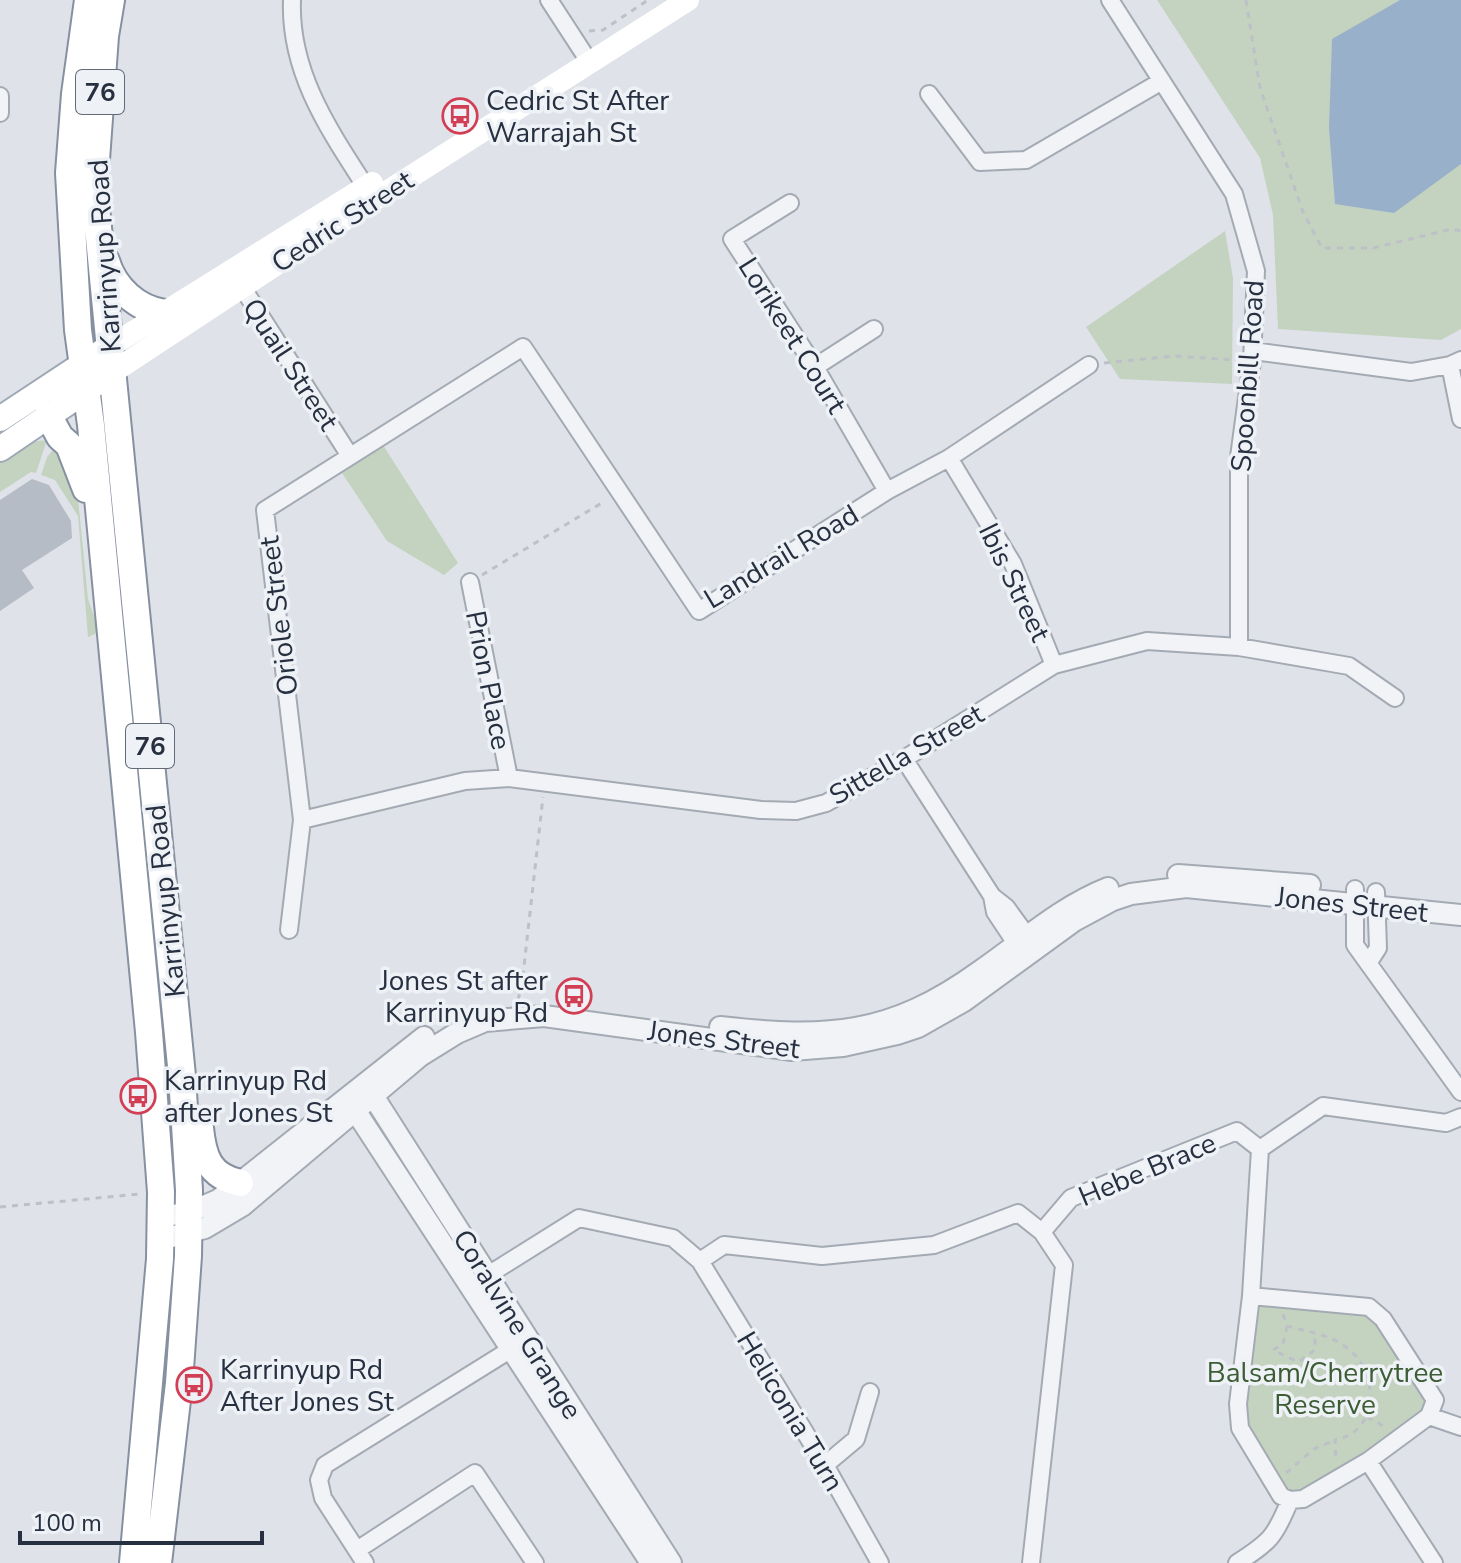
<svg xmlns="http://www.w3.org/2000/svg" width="1461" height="1563" font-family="'Nunito Sans',sans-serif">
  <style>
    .green { fill: #c4d3c0 }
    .water { fill: #98b0ca }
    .building { fill: #b6bcc6 }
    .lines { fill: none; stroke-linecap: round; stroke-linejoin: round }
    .minor-casing { stroke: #a4aab3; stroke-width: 20 }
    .tertiary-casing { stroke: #a4aab3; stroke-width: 24 }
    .primary-casing { stroke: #9ea7b5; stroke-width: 28 }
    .trunk-casing { stroke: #8690a0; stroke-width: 30 }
    .path { stroke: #bdc0c7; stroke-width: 3; stroke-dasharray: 6 6; stroke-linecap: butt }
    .minor { stroke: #f2f3f7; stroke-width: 16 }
    .tertiary { stroke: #f2f3f7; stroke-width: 20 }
    .secondary { stroke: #fff; stroke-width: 22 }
    .primary { stroke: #fff; stroke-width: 24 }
    .trunk { stroke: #fff; stroke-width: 26 }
    .labels { text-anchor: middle; stroke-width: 7; stroke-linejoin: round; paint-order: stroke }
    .shield { fill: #eef2f6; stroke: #636a77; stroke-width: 2 }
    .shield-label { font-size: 26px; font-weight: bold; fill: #273040 }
    .poi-label { font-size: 28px; fill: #273040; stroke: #eef2f6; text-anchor: start }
    .street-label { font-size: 28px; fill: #273040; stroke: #eef2f6 }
    .park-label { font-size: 28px; fill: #3c5c34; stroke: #eef2f6 }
  </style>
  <rect width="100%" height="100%" fill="#dfe3e9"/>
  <path class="green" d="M1157,0h304v329l-20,11 -163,-11 -5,-114 -13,-57z
    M1225,231l8,47 -1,106 -112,-5 -34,-52z
    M47,440l-11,33 -5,-1 -31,20v-33l21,-16z
    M58,444l19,44 11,111 10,28 -3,7 -7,3 -10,-121 -23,-36 -14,-5 6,-18z
    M383,445l75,118 -14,12 -57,-34 -45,-68z
    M1251,1296l118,11 66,93 -6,16 -139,84 -50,-72z"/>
  <path class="water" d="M1400,0h61v164l-67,49 -59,-9 -6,-76 3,-89z"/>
  <path class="building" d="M32,479l17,6 22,36 1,17 -50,32 12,18 -34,23v-111z"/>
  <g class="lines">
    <defs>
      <path id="minor" d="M292,0c-3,75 40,134 79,195
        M549,0l41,63
        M1110,0l124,194 22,77 -4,90 -13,96v190
        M929,94l51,68 46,-2 136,-79
        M0,96v17
        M790,203l-58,36 83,128 72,124
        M237,279l113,177
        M1253,351l158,21 39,-7 11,-5
        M1450,365l11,54
        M815,367l59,-38
        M949,458l64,106 41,101
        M470,582l39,196
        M904,759l88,137 14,11 27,37
        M302,820l163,-39 44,-3 252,32 35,1 30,-8 78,-44 150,-94 93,-24 92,6 110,19 46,32
        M1355,889v56l106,147
        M992,896l3,16 28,42
        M289,930l13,-110 -37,-310 258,-163 176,264 188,-120 62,-33 140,-93
        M1369,962l9,-14 -2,-56
        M1042,1232l29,-34 166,-67 23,18
        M700,1261l125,204 55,98
        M488,1275l91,-57 94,20 27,23 24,-16 98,11 112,-11 84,-32 24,19 22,33 -33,298
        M1251,1296l118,11 14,12 52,81 -6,16 -61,45 -65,38 -13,1 -9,-4 -41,-68 -2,-24 13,-108 9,-147 63,-43 123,17 15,-6
        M1429,1416l32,11
        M1368,1461l66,102
        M825,1465l31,-26 14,-47
        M357,1550l118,-77 60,90
        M365,1563l-42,-65 -4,-18 6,-15 188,-117
        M1237,1563c33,-21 38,-26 53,-63"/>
      <path id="tertiary" d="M1178,875l132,10
        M720,1027c107,12 170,9 260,-56 42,-29 80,-64 128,-83
        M368,1088l303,475
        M349,1101l302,462
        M161,1217l29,-5 28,-12 206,-163
        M160,1240l45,-12 37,-22 178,-150 37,-23 28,-12 59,-5 248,34 51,-4 54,-12 21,-7 46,-26 110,-80 39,-21 18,-6 55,-7 275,28"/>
      <path id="primary" d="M0,419l109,-72
        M0,449l113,-77"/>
      <path id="trunk" d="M88,0l-13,94 -6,79 9,157 13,95 58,607 12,160 -1,67 -27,304
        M111,0l-6,36 -11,151 88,889 7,114 -1,66 -9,127 -21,180
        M106,261c8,27 31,48 59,52
        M48,415l12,22 9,8 17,44
        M200,1128c3,29 9,48 40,55"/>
    </defs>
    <use href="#minor" class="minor-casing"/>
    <use href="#tertiary" class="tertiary-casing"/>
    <use href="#primary" class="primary-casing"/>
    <use href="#trunk" class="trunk-casing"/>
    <path class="path" d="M1246,0l14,88 43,124 19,36h51l79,-19 9,2
      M589,31l14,-1 45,-30
      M1104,363l70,-7 62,4
      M482,575l123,-74
      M518,1000l4,-16 21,-187
      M0,1207l140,-13
      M1283,1314l4,12c22,6 46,9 64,25 28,25 28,81 -16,89l1,20
      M1287,1326l-4,18 -10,6 25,12 17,-12v-14
      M1367,1417l20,11
      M1286,1473l28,-24 21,-9"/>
    <use href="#minor" class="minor"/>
    <use href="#tertiary" class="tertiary"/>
    <path class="secondary" d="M109,347l263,-164
      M113,372l261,-172 314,-200"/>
    <use href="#primary" class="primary"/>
    <use href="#trunk" class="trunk"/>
  </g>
  <defs>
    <symbol id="bus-ring" viewBox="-11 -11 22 22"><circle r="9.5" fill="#eef2f6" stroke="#d23f55" stroke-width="1.5"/><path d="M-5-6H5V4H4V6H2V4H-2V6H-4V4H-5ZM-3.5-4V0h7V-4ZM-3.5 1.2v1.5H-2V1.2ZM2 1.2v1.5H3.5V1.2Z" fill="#d23f55"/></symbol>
  </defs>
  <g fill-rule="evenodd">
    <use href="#bus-ring" x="440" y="96" width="40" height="40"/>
    <use href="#bus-ring" x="554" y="976" width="40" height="40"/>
    <use href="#bus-ring" x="118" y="1076" width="40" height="40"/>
    <use href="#bus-ring" x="174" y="1365" width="40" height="40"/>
  </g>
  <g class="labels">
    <g class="shield">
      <rect x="76" y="70" width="48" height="44" rx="6"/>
      <rect x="126" y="724" width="48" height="44" rx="6"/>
    </g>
    <g class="shield-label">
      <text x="100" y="101">76</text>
      <text x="150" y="755">76</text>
    </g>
    <g class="poi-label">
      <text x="486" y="110">Cedric St After<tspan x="486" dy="32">Warrajah St</tspan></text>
      <text x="548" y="990" text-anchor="end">Jones St after<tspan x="548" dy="32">Karrinyup Rd</tspan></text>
      <text x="164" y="1090">Karrinyup Rd<tspan x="164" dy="32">after Jones St</tspan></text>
      <text x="220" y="1379">Karrinyup Rd<tspan x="220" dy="32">After Jones St</tspan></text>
    </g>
    <g class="street-label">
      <text transform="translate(342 221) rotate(-33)" y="10">Cedric Street</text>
      <text transform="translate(104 256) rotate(-94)" y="10">Karrinyup Road</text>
      <text transform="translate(793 335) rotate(58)" y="10">Lorikeet Court</text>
      <text transform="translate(291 364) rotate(57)" y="10">Quail Street</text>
      <text transform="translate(1247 376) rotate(-86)" y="10">Spoonbill Road</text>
      <text transform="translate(781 556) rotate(-31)" y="10">Landrail Road</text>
      <text transform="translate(1015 582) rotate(64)" y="10">Ibis Street</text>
      <text transform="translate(278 616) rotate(-97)" y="10">Oriole Street</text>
      <text transform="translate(489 680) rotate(79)" y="10">Prion Place</text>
      <text transform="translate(906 754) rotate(-30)" y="10">Sittella Street</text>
      <text transform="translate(165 901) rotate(-96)" y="10">Karrinyup Road</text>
      <text transform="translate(1352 904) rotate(6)" y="10">Jones Street</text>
      <text transform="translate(724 1039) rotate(7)" y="10">Jones Street</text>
      <text transform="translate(1147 1169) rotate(-23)" y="10">Hebe Brace</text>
      <text transform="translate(518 1324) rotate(58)" y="10">Coralvine Grange</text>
      <text transform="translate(791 1411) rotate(59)" y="10">Heliconia Turn</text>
    </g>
    <g class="park-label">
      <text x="1325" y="1382">Balsam/Cherrytree<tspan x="1325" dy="32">Reserve</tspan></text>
    </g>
  </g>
  <path d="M20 1531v12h242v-12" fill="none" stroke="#273040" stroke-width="4"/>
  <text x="32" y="1531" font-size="24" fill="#273040" stroke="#eef2f6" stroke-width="6" paint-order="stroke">100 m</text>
</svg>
